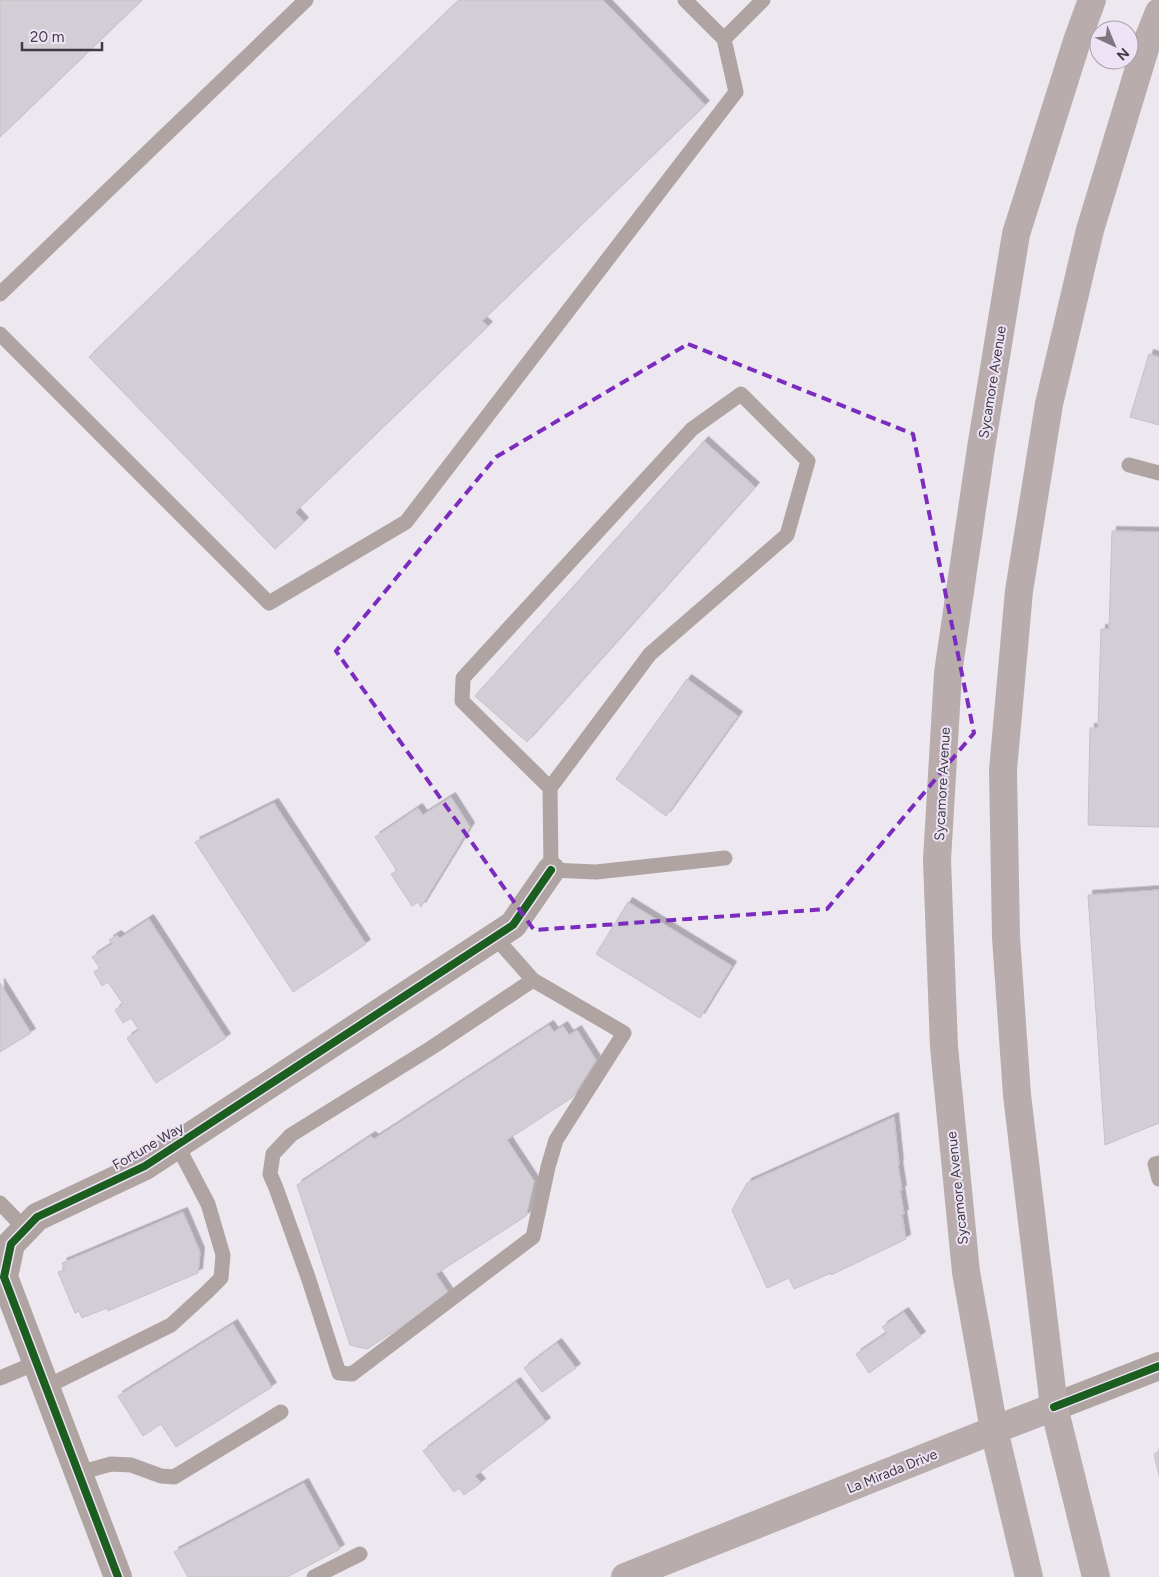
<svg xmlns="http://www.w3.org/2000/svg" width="1159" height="1577" font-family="Figtree,sans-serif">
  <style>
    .building { fill: #d3ced5; stroke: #c6c1c8; filter: url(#shadow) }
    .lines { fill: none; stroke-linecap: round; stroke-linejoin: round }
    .lane { stroke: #afa4a2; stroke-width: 15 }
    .street { stroke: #afa4a2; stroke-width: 28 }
    .secondary { stroke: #b8acad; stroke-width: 28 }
    .cycleway-casing { stroke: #eee3f4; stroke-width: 11 }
    .cycleway { stroke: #1b5e20; stroke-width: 8 }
    .marked { fill: none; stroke: #7b2cbf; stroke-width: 4; stroke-dasharray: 10 6; stroke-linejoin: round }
    .labels { text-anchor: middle; stroke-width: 4; stroke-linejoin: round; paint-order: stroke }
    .street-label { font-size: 14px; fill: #3f3b42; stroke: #eee3f4 }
  </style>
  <defs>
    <filter id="shadow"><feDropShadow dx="4.5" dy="-4.5" stdDeviation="0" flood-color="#0004"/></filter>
  </defs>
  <rect width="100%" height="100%" fill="#ede7f0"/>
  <path class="building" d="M0,0h142l-142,137z
    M459,0h144l102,105 -223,216 6,5 -193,186 9,10 -29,27 -186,-192z
    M1149,354l10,3v68l-29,-8z
    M704,441l51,46 -228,255 -52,-46z
    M1112,531l47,1v295l-71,-2 2,-97h8l3,-99h8z
    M687,679l51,37 -72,100 -50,-37z
    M451,797l19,30 -49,80 -3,-5 -6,4 -21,-32 6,-3 -22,-34 43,-29 5,7z
    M274,803l92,141 -73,48 -98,-150z
    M1159,890v233l-54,22 -17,-250z
    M628,902l104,64 -32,52 -104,-64z
    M149,919l77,119 -70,45 -29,-45 12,-8 -8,-12 -8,5 -8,-13 8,-6 -15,-22 -6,4 -8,-14 6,-4 -8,-11 20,-13 -3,-4 8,-5 3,3z
    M0,983l31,50 -31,19z
    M549,1025l5,7 9,-6 6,9 8,-5 19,30 -23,37 -66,43 27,41 -8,35 -90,58 14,21 -83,54 -17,-4 -53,-160 74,-49 3,3z
    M894,1117l5,48h-1l4,25h-2l4,24 -2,1 4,24 -75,36v-2l-37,16 -5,-11 -22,10 -35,-78 15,-27z
    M183,1212l17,40 -2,21 -90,38 -1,-3 -25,10 -3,-7 -4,2 -17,-41 7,-2 -3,-7z
    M904,1312l17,24 -52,37 -13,-19 31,-21 -5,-6z
    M233,1324l39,63 -96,60 -15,-23 -18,12 -25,-40z
    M557,1343l19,25 -34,24 -18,-24z
    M516,1382l30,40 -71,54 6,7 -17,12 -5,-7 -5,4 -31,-41z
    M1159,1451v25l-5,-22z
    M304,1483l36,66 -53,28h-99l-14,-25z"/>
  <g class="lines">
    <path class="lane" d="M685,0l39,39 39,-39
      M0,294l306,-294
      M0,334l269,269 137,-81 330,-430 -12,-53
      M1129,465l30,8
      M550,788l-88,-87 1,-23 229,-249 49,-35 67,67 -21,74 -137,119 -100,134 1,82 45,2 129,-14
      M495,937l38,43 91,53 -68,107 -8,27 -15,70 -181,137 -13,-1 -31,-96 -32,-89 -6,-14 3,-20 18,-19 140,-87 102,-68
      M1159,1163l-4,1 4,15
      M0,1203l25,26
      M0,1378l36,-15
      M46,1387l125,-62 36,-33 14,-14 2,-23 -15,-51 -31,-59
      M79,1473l32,-9 20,1 30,11 13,1 107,-65
      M314,1577l46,-23"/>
    <path class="street" d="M1054,1407l105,-41
      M118,1577l-114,-300 7,-33 26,-27 108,-51 368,-241 38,-55"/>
    <path class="secondary" d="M625,1577l369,-147 60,-23
      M1029,1577l-35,-147 -28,-158 -22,-225 -7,-187 11,-187 33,-225 35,-214 61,-193 15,-41
      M1096,1577l-42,-170 -37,-312 -11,-158 -3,-167 16,-179 30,-187 41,-174 57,-188 12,-30"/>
    <defs>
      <path id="cycleway" d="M1054,1407l105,-41
        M118,1577l-114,-300 7,-33 26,-27 108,-51 368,-241 38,-55"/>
    </defs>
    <use href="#cycleway" class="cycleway-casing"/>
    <use href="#cycleway" class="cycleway"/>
  </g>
  <path class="marked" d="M688,344l225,90 61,299 -147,176 -293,21 -198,-279 160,-194z"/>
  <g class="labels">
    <g class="street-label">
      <text transform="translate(992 382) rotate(-81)" y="5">Sycamore Avenue</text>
      <text transform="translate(942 784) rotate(-87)" y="5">Sycamore Avenue</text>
      <text transform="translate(148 1146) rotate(-30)" y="5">Fortune Way</text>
      <text transform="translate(957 1188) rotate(-96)" y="5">Sycamore Avenue</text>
      <text transform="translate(892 1471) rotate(-22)" y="5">La Mirada Drive</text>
    </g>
  </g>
  <g transform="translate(1114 45) rotate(136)"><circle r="24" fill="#eee3f4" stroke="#a8a0ad"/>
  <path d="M0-4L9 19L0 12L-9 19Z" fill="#7c777f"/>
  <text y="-8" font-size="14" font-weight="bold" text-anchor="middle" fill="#3f3b42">N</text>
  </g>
  <path d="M22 42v8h80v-8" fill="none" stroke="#3f3b42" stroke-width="2.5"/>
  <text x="30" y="42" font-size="15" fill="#3f3b42" stroke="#eee3f4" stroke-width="4" paint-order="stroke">20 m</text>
</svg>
